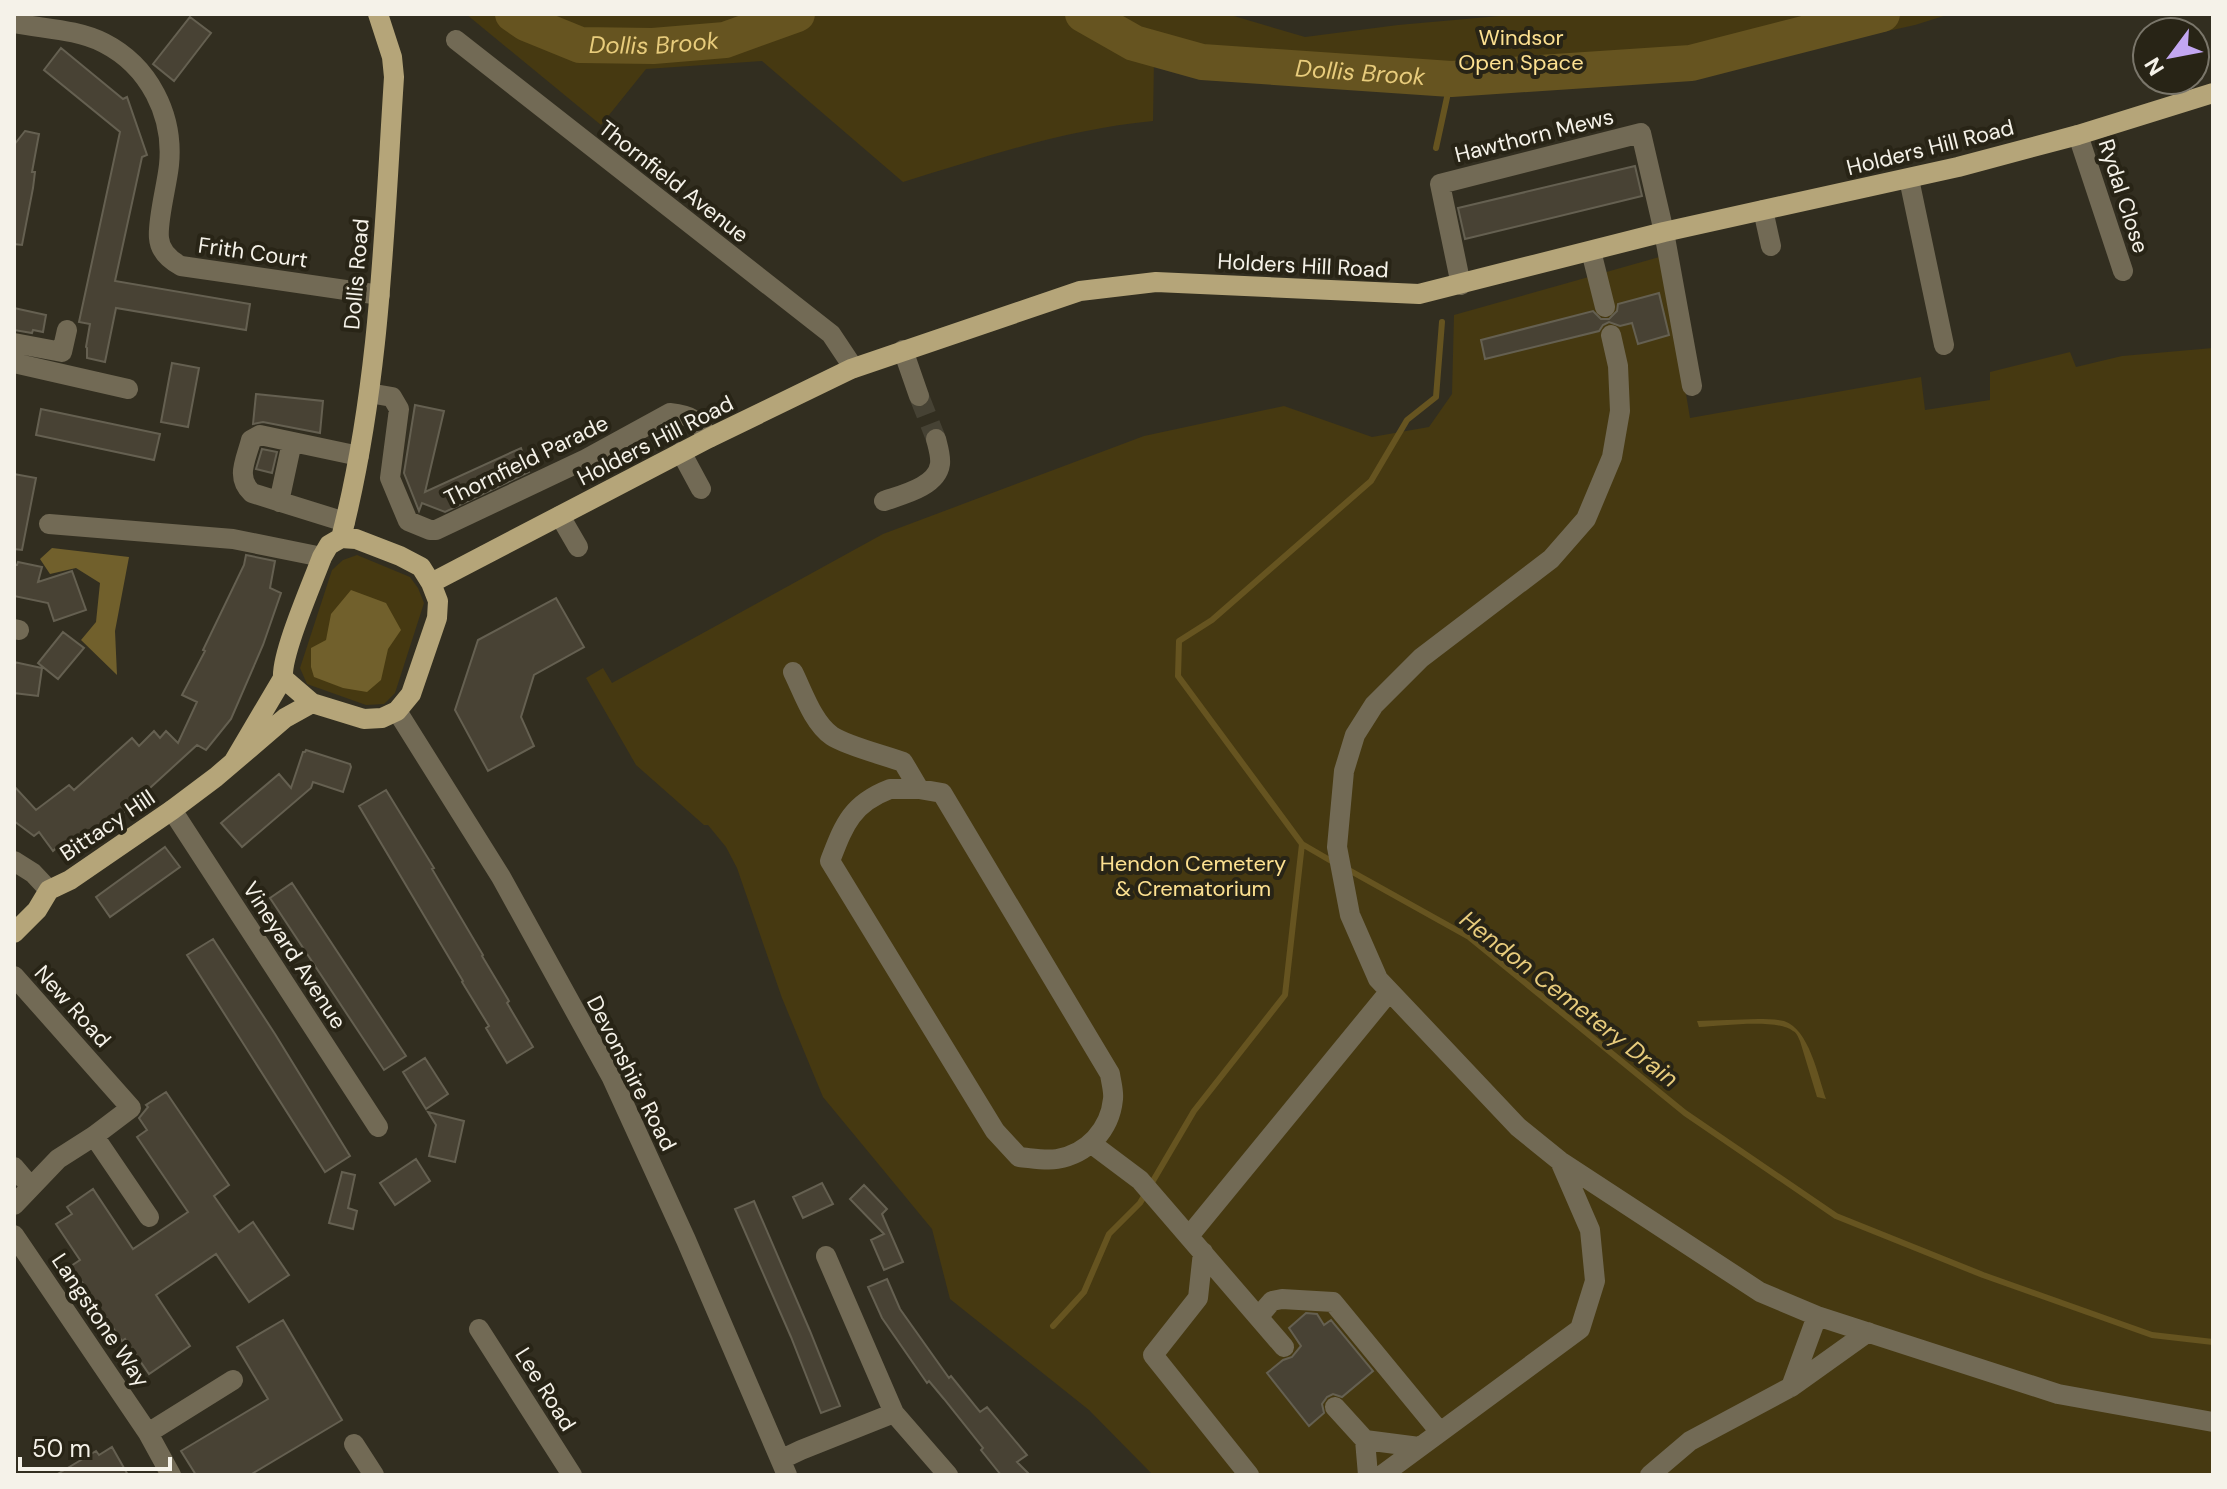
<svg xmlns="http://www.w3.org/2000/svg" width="2227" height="1489" font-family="'DM Sans',sans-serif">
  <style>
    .green { fill: #463911 }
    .forest { fill: #71602c }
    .water { fill: #665420 }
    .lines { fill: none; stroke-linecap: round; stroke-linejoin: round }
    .stream { stroke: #665420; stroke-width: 6 }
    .river { stroke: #665420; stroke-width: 36 }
    .building { fill: #484234; stroke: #656051; stroke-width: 2 }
    .minor-tunnel { stroke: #464234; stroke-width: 20; stroke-dasharray: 20 10; stroke-linecap: butt }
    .minor { stroke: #726a55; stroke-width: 20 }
    .major { stroke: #b5a579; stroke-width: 20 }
    .labels { text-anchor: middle; stroke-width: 8; stroke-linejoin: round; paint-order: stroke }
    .park-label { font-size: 22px; fill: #fde191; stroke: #282416 }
    .street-label { font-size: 22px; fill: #f5f2e9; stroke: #282416 }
    .water-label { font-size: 24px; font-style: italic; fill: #e8cc7c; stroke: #282416 }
  </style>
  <rect width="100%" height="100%" fill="#322e20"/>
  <path class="green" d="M466,14h761l78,23 93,-12 124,-11h428l-35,11 -118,26 -163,26 -218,15 -203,-18 -59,-15 -1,62c-87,8 -168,36 -250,61l-141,-121 -116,8 -45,56z
    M1663,256l27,162 231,-41 4,33 65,-10v-28l80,-20 6,15 46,-11 91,-8v1127h-1060l-64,-65 -139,-111 -18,-70 -109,-132 -41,-99 -45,-130 -11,-21 -18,-22h-4l-68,-60 -50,-87 17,-10 9,15 271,-149 261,-98 140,-30 88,31 57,-10 23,-33 2,-79z
    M357,555l53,22 8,11 6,15 -29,90 -11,11 -18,1 -59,-21 -7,-16 32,-98 11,-10z"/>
  <path class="forest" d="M52,548l77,9 -14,74 2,44 -36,-35 15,-18 4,-39 -24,-15 -26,6 -10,-15z
    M351,590l35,13 15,27 -13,19 -7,31 -14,12 -24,-4 -29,-11 -3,-10v-19l15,-8 5,-26z"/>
  <path class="water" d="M1758,1019c8,0 18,0 26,2 25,8 34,55 42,78l-9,-2 -17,-56c-2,-4 -3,-8 -7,-10 -16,-13 -73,-5 -94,-4l-2,-6z"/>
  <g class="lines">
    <path class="stream" d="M1436,148l15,-69
      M1333,862l-31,-18 -124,-168 1,-35 33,-21 159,-139 36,-61 29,-23 6,-75
      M1347,869l122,68 216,176 151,103 147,59 169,60 61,7
      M1053,1326l31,-34 25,-58 31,-31 54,-92 91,-116 17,-151"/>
    <g class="river">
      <path id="s1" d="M513,14l13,9 54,22 73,1 72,-6 72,-26"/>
      <path id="s2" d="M1083,14l51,29 68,19 249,17 240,-16 191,-49"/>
    </g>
  </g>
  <path class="building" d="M190,17l21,16 -37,48 -21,-17z
    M61,48l62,51 4,-2 20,58 -5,2 -27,124 135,23 -4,26 -130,-22 -11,54 -18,-4v-10l-1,-1 4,-23 -11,-2 41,-190 -76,-62z
    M25,131l14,3 -7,38h3l-2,16 -11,57 -8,-1v-99z
    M1635,166l7,30 -177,43 -7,-31z
    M1659,293l10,42 -31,9 -6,-21 -12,3 -11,-4 -6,3 -4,6 -114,28 -4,-19 112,-29 8,8h8l8,-8 1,-7z
    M14,308l32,7 -3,17 -10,-2 -1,3 -18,-3z
    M172,363l27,5 -11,59 -27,-5z
    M256,394l67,7 -3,32 -57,-11 -10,2z
    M415,405l29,6 -19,81 96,-44 8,24 -84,40 -23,-9 -3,8 -15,-38z
    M41,409l119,25 -6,26 -118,-25z
    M262,449l15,3 -5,21 -16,-4z
    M14,474l22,4 -14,72 -8,-1z
    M246,555l29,6 -5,27 11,5 -18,52 -32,74 -25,31 -9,-5 -93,85 -36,25 -8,-10 -7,6 -14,-19 -5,4 -20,-15v-35l22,24 33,-25 5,5 58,-52 7,8 15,-15 6,7 6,-7 12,12 19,-41 -15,-7 23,-44 -2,-1 41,-85z
    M18,562l24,5 -4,15 34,-11 14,39 -32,11 -6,-18 -34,-7v-31h3z
    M556,598l28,49 -50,28 -13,42 13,29 -46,25 -33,-61 23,-70z
    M63,632l21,16 -26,31 -20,-16z
    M14,662l28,6 -4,28 -24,-3z
    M306,750l44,14 1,3 -8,25 -30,-10 -2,6 -69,59 -21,-24 58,-49 12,14 12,-36h2z
    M386,790l48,78 -2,1 51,86 -1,1 27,45 -2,2 26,44 -26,16 -21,-35 3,-2 -27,-44 1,-1 -104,-175z
    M165,847l15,20 -70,50 -14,-20z
    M292,883l114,173 -22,14 -114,-172z
    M213,939l62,95 75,122 -25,16 -138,-217z
    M425,1058l23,36 -22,15 -23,-37z
    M166,1092l63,93 -15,11 25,36 14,-10 36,53 -40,27 -33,-48 -60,41 34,51 -41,28 -24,-35 -3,2 -51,-75 9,-6 -24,-36 16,-10 -5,-7 26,-18 40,60 55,-37 -51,-75 10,-7 -8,-12 9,-11 -2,-2z
    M428,1112l36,9 -9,41 -26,-6 7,-31z
    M416,1159l14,22 -35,24 -15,-22z
    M342,1172l13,3 -7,33 9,3 -4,18 -24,-6z
    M822,1183l11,21 -30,14 -10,-21z
    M864,1185l23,24 -5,5 21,48 -19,8 -13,-30 13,-6 -34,-35z
    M754,1201l56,130 30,75 -19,7 -30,-76 -56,-128z
    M887,1279l13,30 49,69 2,-2 29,36 7,-5 40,48 -10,7 13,13h-29l-20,-25 2,-2 -39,-49 -15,-18 -2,2 -45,-65 -14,-31z
    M1306,1313l11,1 7,11 7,-5 42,51 -31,26 -9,-3 -6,3 -5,7 2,9 -15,13 -42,-53 16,-13 9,-3 9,-11 -12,-18z
    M283,1320l59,100 -92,55h-54l-15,-24 87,-52 -31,-52z
    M112,1447l16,28h-72l40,-24 3,4z"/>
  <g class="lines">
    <path class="minor-tunnel" d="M919,396l17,43"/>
    <path class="minor" d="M14,23c30,6 62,6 90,20 45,23 70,72 65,122 -2,20 -12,56 -10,73 1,14 11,22 22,28l199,29
      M456,40l375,294 18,27 2,8
      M2078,135l45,136
      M1909,179l35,166
      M1763,210l8,36
      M1591,251l14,56
      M1461,285l-21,-101 201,-51 23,99 28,154
      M1611,335l7,31 2,45 -8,46 -26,62 -35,40 -130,99 -47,47 -19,30 -11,36 -7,76 13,68 28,64 140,148 42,34 200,131 57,24 241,78 155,28
      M14,343l48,9 5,-22
      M903,350l16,46
      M14,363l114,26
      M369,393l23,4 7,12 -9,69 18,43 22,9h6l150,-71 84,-46c22,2 27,7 39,25
      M681,452l20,37
      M884,501c17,-6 53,-14 56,-37 1,-8 -2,-17 -4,-25
      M279,502l13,-60
      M560,516l18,31
      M345,522l-93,-29c-17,-16 -6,-33 -1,-53l9,-5 99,21
      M49,524l184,15 89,18
      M14,629l5,1
      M793,672c10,20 20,51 39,64 15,10 52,19 71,26l16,27
      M397,711l104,166 111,201 74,162 101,235
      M890,789h29l23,4 168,281c1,8 4,17 3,25 -3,31 -26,55 -56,60 -12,2 -26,-1 -38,-2l-24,-26 -165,-270c14,-36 21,-57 60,-72z
      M172,810l206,317
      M14,861l19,12 16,17
      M14,976l117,132 -37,28 -36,23 -44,46
      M94,1136l55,81
      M1092,1144l48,36 144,167
      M14,1167l17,20
      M14,1235l134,198 23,42
      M1189,1236l200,-244
      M1203,1252l-5,46 -45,57 96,120
      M826,1256l68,157 54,62
      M1258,1317l14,-16 10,-2 51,3 107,130
      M479,1329l93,146
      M1791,1387l77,-55
      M1335,1407l30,33 54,7
      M148,1433l85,-53
      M1365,1440l3,35
      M354,1444l20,31
      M782,1459l19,-9 93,-37
      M1382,1475l198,-146 15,-48 -5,-51 -30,-69
      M1650,1475l40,-34 101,-54 26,-71"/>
    <path class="major" d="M341,538c39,-151 43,-307 53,-461l-2,-20 -14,-43
      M431,583l278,-145 142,-69 229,-78 76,-9 263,12 245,-62 294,-65 120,-32 135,-42
      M234,761l49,-83c-2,-24 29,-94 39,-121l7,-12 12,-7 15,1 44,17 21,11 10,16 7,18 -1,17 -26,76 -14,17 -15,7 -18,1 -52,-16 -29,-25
      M14,933l23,-23 12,-20 21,-10 102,-70 44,-33 69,-59 27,-15"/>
  </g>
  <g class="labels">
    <g class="park-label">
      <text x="1521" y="45">Windsor<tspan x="1521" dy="25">Open Space</tspan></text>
      <text x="1193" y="871">Hendon Cemetery<tspan x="1193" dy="25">&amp; Crematorium</tspan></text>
    </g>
    <g class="street-label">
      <text transform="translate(1534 135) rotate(-14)" y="8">Hawthorn Mews</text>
      <text transform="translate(1930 147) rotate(-14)" y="8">Holders Hill Road</text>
      <text transform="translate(674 181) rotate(38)" y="8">Thornfield Avenue</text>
      <text transform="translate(2124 196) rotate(72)" y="8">Rydal Close</text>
      <text transform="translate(253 252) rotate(8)" y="8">Frith Court</text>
      <text transform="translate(1303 265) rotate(3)" y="8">Holders Hill Road</text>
      <text transform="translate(356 274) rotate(-85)" y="8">Dollis Road</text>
      <text transform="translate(655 440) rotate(-27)" y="8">Holders Hill Road</text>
      <text transform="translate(526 460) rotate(-26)" y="8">Thornfield Parade</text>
      <text transform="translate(107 825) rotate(-34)" y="8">Bittacy Hill</text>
      <text transform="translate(295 955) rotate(57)" y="8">Vineyard Avenue</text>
      <text transform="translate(73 1006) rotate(48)" y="8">New Road</text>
      <text transform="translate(632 1073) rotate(63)" y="8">Devonshire Road</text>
      <text transform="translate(101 1320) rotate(56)" y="8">Langstone Way</text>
      <text transform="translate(546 1389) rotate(58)" y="8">Lee Road</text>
    </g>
    <g class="water-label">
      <text dy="8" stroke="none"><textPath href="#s1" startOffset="148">Dollis Brook</textPath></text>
      <text dy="8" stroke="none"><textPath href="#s2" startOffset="288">Dollis Brook</textPath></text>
      <text transform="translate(1569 999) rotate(38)" y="8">Hendon Cemetery Drain</text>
    </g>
  </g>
  <rect width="2227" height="1489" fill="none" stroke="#f5f2e9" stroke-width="32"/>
  <g transform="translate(2171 56) rotate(238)"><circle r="38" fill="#282416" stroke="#7a766a" stroke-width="2"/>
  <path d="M0-6L14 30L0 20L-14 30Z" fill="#c3a7f2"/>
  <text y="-12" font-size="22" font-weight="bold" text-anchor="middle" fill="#f5f2e9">N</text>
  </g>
  <path d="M20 1457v12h150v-12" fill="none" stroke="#f5f2e9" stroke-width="4"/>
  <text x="32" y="1457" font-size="24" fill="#f5f2e9" stroke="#282416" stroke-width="6" paint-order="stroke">50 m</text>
</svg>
